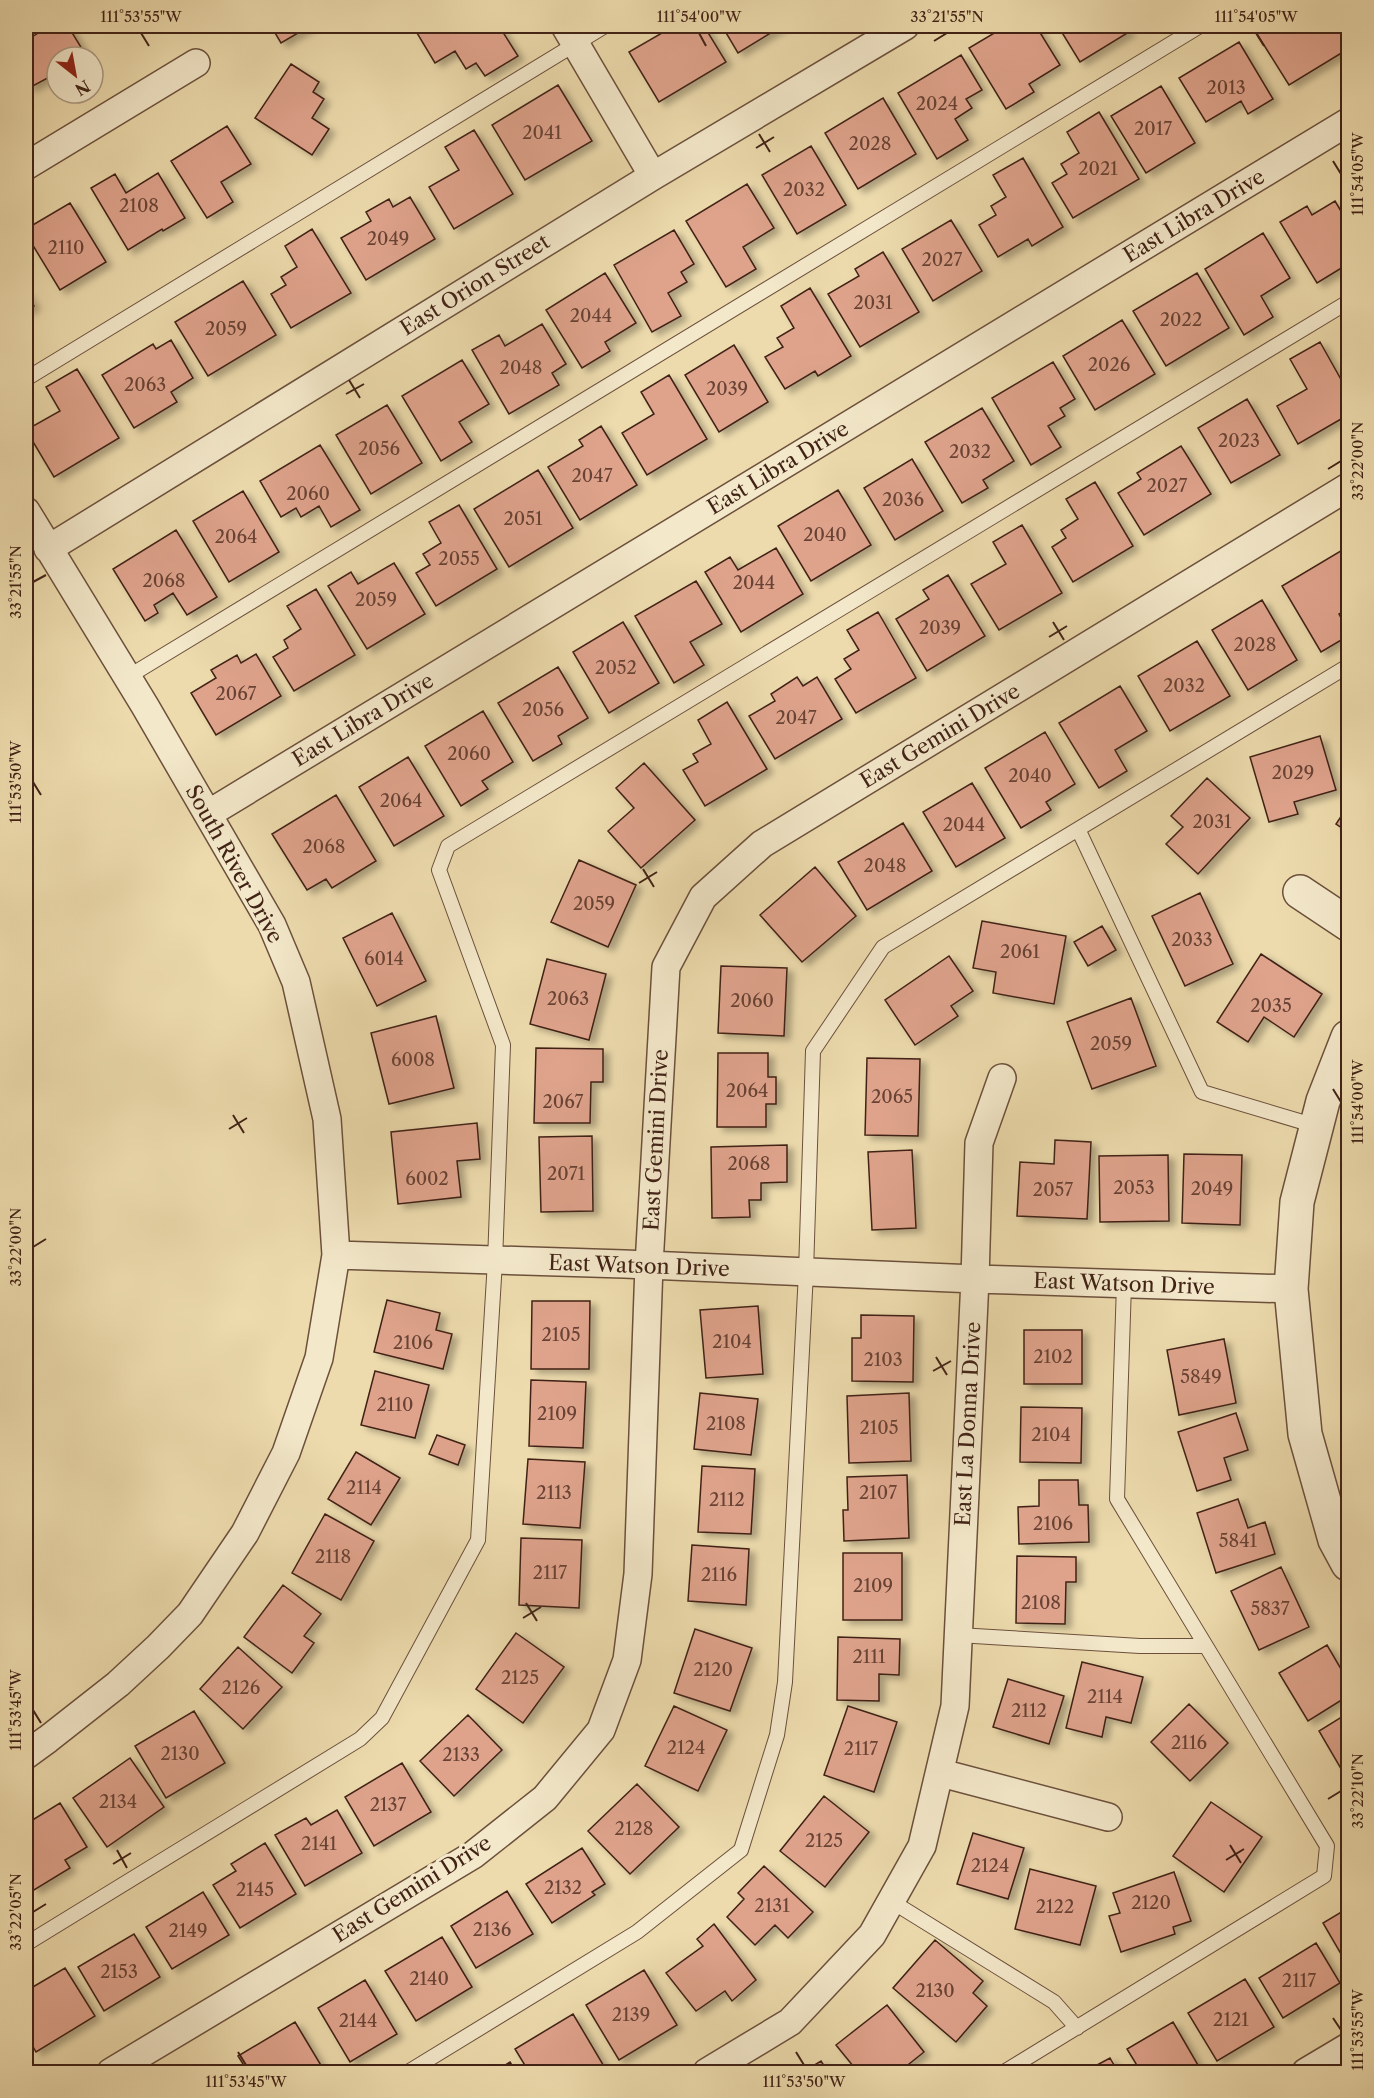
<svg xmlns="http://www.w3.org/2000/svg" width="1374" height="2098" font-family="'Libre Caslon Text',serif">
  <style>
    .building { fill: #dfa38c; stroke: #412216; stroke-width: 1.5; filter: url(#shadow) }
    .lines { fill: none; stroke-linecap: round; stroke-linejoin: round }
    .service-casing { stroke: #6c503c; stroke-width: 16 }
    .minor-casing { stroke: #6c503c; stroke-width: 30 }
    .tertiary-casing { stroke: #6c503c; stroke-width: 36 }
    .service { stroke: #f3e8ca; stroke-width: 14 }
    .minor { stroke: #f3e8ca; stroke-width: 27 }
    .tertiary { stroke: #f3e8ca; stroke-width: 33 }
    .ticks { fill: none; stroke: #412216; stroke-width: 2 }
    .labels { text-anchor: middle; stroke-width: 6; stroke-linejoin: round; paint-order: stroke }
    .number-label { font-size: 18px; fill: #684234 }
    .street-label { font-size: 21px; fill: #412216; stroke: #f3e8ca }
    .neatline { fill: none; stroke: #412216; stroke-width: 2 }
    .ticks-label { font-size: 15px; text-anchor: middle; fill: #412216 }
  </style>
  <defs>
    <filter id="shadow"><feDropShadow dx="6" dy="4" stdDeviation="3" flood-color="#0004"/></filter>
  </defs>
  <rect width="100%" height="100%" fill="#eddbad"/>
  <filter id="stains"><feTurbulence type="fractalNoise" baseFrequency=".00333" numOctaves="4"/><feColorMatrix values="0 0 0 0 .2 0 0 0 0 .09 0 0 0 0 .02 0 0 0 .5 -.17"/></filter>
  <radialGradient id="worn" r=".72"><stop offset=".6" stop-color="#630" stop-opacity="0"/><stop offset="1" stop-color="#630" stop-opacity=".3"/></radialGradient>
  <path class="building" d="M33,26h35l19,31h-30v16l-28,15 -3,-7v-40l12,-8z
    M271,26h39l-29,17z
    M430,26h69l19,30 -33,20 -9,-13 -10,6 -11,-18 -20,12 -18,-30z
    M674,26h30l22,36 -67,40 -30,-50z
    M722,26h60l-44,27z
    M1006,26h30l24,39 -31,19 5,8 -28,17 -37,-61z
    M1058,26h67l4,6 -49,30z
    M1252,26h85l11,18v5l-59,36z
    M1239,42l34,57 -25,15 -7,-13 -35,21 -27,-44z
    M961,55l21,35 -16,9 6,9 -17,11 13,21 -31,19 -39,-66z
    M291,64l28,18 -6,10 11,7 -12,19 17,11 -17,26 -57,-37z
    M558,85l34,56 -67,39 -33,-55z
    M1161,86l34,57 -49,30 -35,-57z
    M883,98l33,56 -58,35 -33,-56z
    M1099,112l40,67 -66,39 -21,-35 15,-9 -6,-10 18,-11 -12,-21z
    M227,126l24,38 -30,18 12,20 -26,16 -36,-57z
    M474,130l39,64 -59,35 -25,-42 30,-17 -14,-23z
    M811,146l35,59 -49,29 -35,-59z
    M1023,158l40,69 -31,19 -4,-7 -30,18 -19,-32 17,-10 -5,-9 15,-9 -13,-22z
    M158,173l27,45 -22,13 -1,-2 -34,21 -37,-62 24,-14 11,19z
    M747,184l27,44 -31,19 13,22 -30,18 -40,-66z
    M410,197l25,42 -69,41 -25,-42 30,-17 -5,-9 23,-13 4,8z
    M1335,201l13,22v41l-31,19 -37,-61 27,-16 5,9z
    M70,203l36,59 -46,28 -34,-56v-5z
    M951,220l31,51 -49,30 -31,-52z
    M312,229l39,64 -60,35 -20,-34 15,-9 -5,-8 16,-10 -12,-21z
    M674,230l20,34 -13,8 6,10 -19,11 13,23 -29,16 -38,-67z
    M1263,233l27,45 -29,18 12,21 -29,18 -39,-66z
    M883,252l36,60 -59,35 -32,-53 31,-18 -4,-7z
    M605,273l31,50 -31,19 5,9 -28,17 -36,-58z
    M1197,273l32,55 -63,38 -33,-55z
    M243,281l33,54 -68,41 -33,-54z
    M810,288l41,68 -33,20 -3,-5 -30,18 -20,-32 18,-10 -6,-9 17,-10 -13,-22z
    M26,291l8,15 -8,5z
    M1122,320l33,54 -60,36 -32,-54z
    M542,324l24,40 -14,9 7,12 -50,29 -37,-64 27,-15 6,11z
    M171,340l22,38 -22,14 6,10 -43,26 -32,-53 51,-31 3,5z
    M1320,342l28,50v23l-50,29 -21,-38 30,-17 -17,-30z
    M734,345l34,57 -49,30 -34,-57z
    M462,360l27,44 -30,18 13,20 -31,19 -39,-65z
    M1053,362l22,37 -15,9 5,8 -17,10 13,21 -30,18 -39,-67z
    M77,369l42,69 -65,39 -28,-47 34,-19 -14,-24z
    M669,375l38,64 -60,36 -25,-42 32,-19 -13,-22z
    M1247,399l33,56 -49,28 -33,-55z
    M387,405l35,58 -51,31 -35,-59z
    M982,408l32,53 -31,19 5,8 -26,15 -37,-61z
    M601,426l36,59 -57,35 -32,-53 35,-21 -4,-6z
    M320,445l40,65 -29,17 -12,-21 -18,11 -5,-9 -15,9 -21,-36z
    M1181,446l30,48 -67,41 -26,-42 23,-14 -4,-6z
    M912,459l31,52 -48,29 -31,-52z
    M538,470l35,58 -64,39 -35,-58z
    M1095,482l38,64 -60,36 -21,-35 14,-9 -5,-8 17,-11 -12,-20z
    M838,490l33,55 -60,36 -33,-55z
    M243,491l36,61 -50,30 -36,-61z
    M459,505l38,64 -61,37 -20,-33 14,-8 -7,-11 18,-11 -12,-21z
    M1022,525l40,68 -63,37 -28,-46 35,-20 -13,-22z
    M176,530l41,67 -30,18 -14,-22 -19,12 4,8 -13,8 -32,-52z
    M776,548l27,46 -62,38 -36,-60 25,-15 8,13z
    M1344,549l4,8v52l-9,5 9,17v5l-27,16 -39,-66z
    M394,563l31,51 -58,35 -39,-63 23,-14 7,12z
    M948,575l37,61 -58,35 -31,-52 33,-20 -6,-9z
    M696,581l26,43 -32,18 14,23 -30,18 -39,-67z
    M316,589l39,66 -61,36 -21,-34 15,-9 -4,-8 17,-11 -14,-23z
    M1262,600l35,60 -49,30 -36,-60z
    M878,612l38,66 -60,35 -21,-34 16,-10 -7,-10 15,-9 -12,-20z
    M623,622l36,61 -50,30 -36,-61z
    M1197,641l33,55 -60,35 -32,-55z
    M256,654l25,42 -65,39 -25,-42 25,-15 -5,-8 26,-15 4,8z
    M558,667l30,51 -30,18 4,8 -29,17 -35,-58z
    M797,677l6,9 14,-9 25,42 -67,40 -26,-43 26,-15 -4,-7z
    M1120,686l27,45 -32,19 12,21 -28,17 -40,-65z
    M727,702l40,67 -62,37 -22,-36 15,-8 -5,-8 18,-10 -13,-24z
    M483,711l30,51 -31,19 6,8 -27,17 -36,-60z
    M1045,732l30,52 -29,18 5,8 -30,18 -36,-60z
    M1320,736l16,54 -42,12 4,12 -29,8 -19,-65z
    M408,757l36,59 -50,30 -35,-59z
    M644,763l51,57 -54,48 -33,-37 26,-23 -18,-20z
    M1207,778l43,40 -52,56 -32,-30 17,-17 -12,-11z
    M972,783l33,55 -49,29 -33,-55z
    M336,795l40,66 -44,27 -6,-9 -19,11 -35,-56z
    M1348,806v26l-12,-8z
    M903,823l29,48 -65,39 -29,-48z
    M579,860l57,25 -28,62 -57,-25z
    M815,867l41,49 -54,46 -42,-47z
    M1200,893l33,71 -48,22 -33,-70z
    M392,913l34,68 -49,25 -34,-68z
    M982,921l84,15 -12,68 -61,-11 3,-21 -23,-4z
    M1102,926l14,24 -28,16 -14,-24z
    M1261,954l61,40 -28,43 -30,-20 -16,25 -31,-20z
    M949,956l24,35 -22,15 7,10 -43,29 -30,-45z
    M547,959l59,15 -17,66 -59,-16z
    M721,966l66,2 -3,68 -66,-3z
    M1131,998l25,68 -64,23 -25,-67z
    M436,1016l18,72 -65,16 -18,-71z
    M536,1048l67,1v33h-12l-1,41h-56z
    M718,1053h50v24h8v27h-10v23h-49z
    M867,1058l53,1 -2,77 -53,-1z
    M477,1123l3,36 -23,2 4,36 -63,7 -7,-72z
    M592,1136l1,75 -52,1 -2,-75z
    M1055,1140l36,2 -4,77 -70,-3 3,-54 34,2z
    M787,1145v37l-26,1v17h-12l1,17 -38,1 -1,-71z
    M912,1150l4,78 -44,2 -4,-78z
    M1184,1154l58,1 -2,70 -58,-2z
    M1168,1155l1,66 -69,1 -1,-66z
    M387,1300l53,13 -4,17 16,4 -9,35 -69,-17z
    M532,1301h58l-1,68h-58z
    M758,1306l5,68 -57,4 -6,-68z
    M861,1315l53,1 -1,66 -61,-1v-43h9z
    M1024,1330h58v54h-58z
    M1224,1339l12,64 -57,12 -12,-65z
    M375,1371l54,14 -14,53 -54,-13z
    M531,1380l55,2 -3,66 -54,-2z
    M700,1393l58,6 -7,56 -57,-6z
    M909,1393l2,68 -62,2 -2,-67z
    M1021,1407l61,1 -1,55 -61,-1z
    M1236,1413l12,37 -24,8 7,22 -34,11 -19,-59z
    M437,1435l28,10 -7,20 -29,-11z
    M356,1452l44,26 -29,47 -43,-26z
    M528,1459l57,3 -5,66 -57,-4z
    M702,1466l53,3 -4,65 -53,-2z
    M907,1475l2,63 -65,3 -1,-31h5l-1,-33z
    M1039,1480h39l1,25h9l1,37 -70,2 -1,-37 21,-1z
    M1238,1499l10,29 17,-6 10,32 -59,19 -19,-60z
    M325,1514l49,27 -33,59 -49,-27z
    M521,1538l61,2 -3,68 -60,-3z
    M692,1545l57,4 -3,56 -58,-4z
    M843,1553h59v67h-59z
    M1017,1556l59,1v25h-10l-1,42 -49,-1z
    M1281,1567l28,60 -50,23 -28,-59z
    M283,1585l38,29 -17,22 10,7 -22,30 -48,-36z
    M695,1629l57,19 -22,63 -56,-18z
    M516,1633l48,34 -41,56 -47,-34z
    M838,1637l62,2 -1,36 -20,-1v27l-42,-1z
    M1327,1645l21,36v15l-40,25 -29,-48z
    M238,1647l44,40 -39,42 -43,-40z
    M1082,1662l61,15 -12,46 -25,-6 -4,20 -36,-9z
    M1008,1679l56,17 -15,48 -56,-17z
    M1189,1704l39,39 -38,38 -39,-39z
    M674,1706l53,24 -29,61 -53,-25z
    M848,1706l49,16 -23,70 -50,-17z
    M194,1711l31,52 -59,35 -31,-52z
    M1348,1713v66h-1l-28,-48z
    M468,1715l34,35 -48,46 -34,-35z
    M130,1758l34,49 -57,40 -34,-49z
    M402,1763l29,49 -57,34 -29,-49z
    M637,1784l42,43 -49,47 -42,-43z
    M824,1796l45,36 -44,55 -45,-36z
    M1211,1802l51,35 -38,55 -51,-36z
    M60,1803l27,44 -22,13 5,8 -36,22 -8,-14v-52z
    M337,1810l25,43 -57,33 -30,-51 31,-17 5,7z
    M973,1833l51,15 -16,51 -51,-15z
    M265,1843l31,51 -56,34 -27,-43 23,-14 -5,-7z
    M582,1848l23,36 -13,8 3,3 -43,28 -26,-39z
    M764,1866l49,46 -25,26 -13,-13 -20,20 -28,-28 17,-18 -6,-6z
    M1030,1869l66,17 -16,59 -65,-16z
    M1174,1872l17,49 -18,6 2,7 -54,18 -12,-36 11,-3 -7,-20z
    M507,1891l26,43 -57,34 -25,-42z
    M203,1892l26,43 -57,34 -26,-42z
    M1348,1908v58l-25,-43z
    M714,1924l42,56 -24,21 -7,-10 -29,20 -30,-38 37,-27 -6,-7z
    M134,1934l26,43 -56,34 -26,-44z
    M442,1937l30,50 -56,34 -31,-50z
    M935,1940l48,41 -10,12 14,13 -31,36 -63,-54z
    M1316,1943l24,40 -57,35 -24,-40z
    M65,1968l30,48 -59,36 -10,-18v-43z
    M644,1970l33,55 -58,35 -33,-55z
    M1245,1979l29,48 -57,34 -29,-48z
    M365,1980l32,54 -47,28 -32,-54z
    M887,2005l37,47 -25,20h-41l-22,-27z
    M573,2014l32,54 -8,4h-68l-14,-23z
    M295,2022l30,50h-77l-10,-16z
    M1173,2022l29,50h-61l-14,-23z
    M1110,2058l8,14h-34z
    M821,2061l7,11h-25z
    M510,2062l6,10h-22z"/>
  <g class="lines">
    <defs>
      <path id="service" d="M26,379l579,-353
        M126,678l1074,-652
        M1078,829l124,263 114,34
        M958,1635l182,11h66
        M891,1901l163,101 23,26
        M26,1944l334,-205 22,-21 96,-178 17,-279 8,-216 -64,-175 9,-24 900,-544
        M408,2072l229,-140 104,-82 36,-115 8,-53 21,-410 7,-221 70,-104 465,-281
        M1004,2072l320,-196 3,-30 -210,-347 7,-215"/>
      <path id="minor" d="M565,26l88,150
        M26,166l170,-103
        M26,511l119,195 127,219 24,57 31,137 9,136
        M48,549l605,-373 252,-150
        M208,814l1140,-692
        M26,1755l22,-16 70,-55 40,-37 32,-33 55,-81 41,-80 33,-95 17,-103 288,9 351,15 316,10
        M941,1773l167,44
        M111,2072l362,-217 72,-57 56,-68 26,-70 11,-86 11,-309 17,-298 37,-70 59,-53 586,-357
        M707,2072l83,-50 82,-87 50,-89 33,-140 20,-427 4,-136 23,-65
        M1306,2072l42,-25"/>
      <path id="tertiary" d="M1300,892l48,32
        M1348,1037l-25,64 -26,101 -6,87 14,145 30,106 13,24"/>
    </defs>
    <use href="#service" class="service-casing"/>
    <use href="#minor" class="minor-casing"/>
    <use href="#tertiary" class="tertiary-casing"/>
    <use href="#service" class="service"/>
    <use href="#minor" class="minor"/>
    <use href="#tertiary" class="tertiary"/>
  </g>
  <path class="ticks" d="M141,33l8,13M699,33l7,13M1256,33l8,13M934,41l13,-8M759,134l11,18M756,148l18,-11M1333,161l8,13M349,380l11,18M346,394l18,-10M1328,469l13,-8M33,582l13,-7M1053,622l11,18M1049,637l18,-11M33,782l8,13M643,869l11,18M639,883l18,-11M1333,1089l8,13M233,1115l11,18M229,1129l18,-11M33,1247l13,-8M936,1357l11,18M933,1371l18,-10M526,1603l11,18M523,1618l18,-11M33,1710l8,13M1328,1799l13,-8M1230,1845l11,18M117,1850l10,18M1226,1860l18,-11M113,1864l18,-11M33,1912l13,-8M1333,2018l8,12M238,2052l8,13M796,2052l8,13"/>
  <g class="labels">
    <g class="number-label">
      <text x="1226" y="94">2013</text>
      <text x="937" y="110">2024</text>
      <text x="1153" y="135">2017</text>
      <text x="542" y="139">2041</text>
      <text x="870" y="150">2028</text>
      <text x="1098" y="175">2021</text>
      <text x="804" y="196">2032</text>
      <text x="139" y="212">2108</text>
      <text x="388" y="245">2049</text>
      <text x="66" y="254">2110</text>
      <text x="942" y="266">2027</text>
      <text x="873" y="309">2031</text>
      <text x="591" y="322">2044</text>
      <text x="1181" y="326">2022</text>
      <text x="226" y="335">2059</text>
      <text x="1109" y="371">2026</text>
      <text x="521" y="374">2048</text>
      <text x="145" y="391">2063</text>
      <text x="727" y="395">2039</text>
      <text x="1239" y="447">2023</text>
      <text x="379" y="455">2056</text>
      <text x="970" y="458">2032</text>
      <text x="592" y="482">2047</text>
      <text x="1167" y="492">2027</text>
      <text x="308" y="500">2060</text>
      <text x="903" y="506">2036</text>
      <text x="523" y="525">2051</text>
      <text x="825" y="541">2040</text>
      <text x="236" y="543">2064</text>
      <text x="459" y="565">2055</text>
      <text x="164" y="587">2068</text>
      <text x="754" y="589">2044</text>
      <text x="376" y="606">2059</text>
      <text x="940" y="634">2039</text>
      <text x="1255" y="651">2028</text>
      <text x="616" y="674">2052</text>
      <text x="1184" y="692">2032</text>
      <text x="236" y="700">2067</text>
      <text x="543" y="716">2056</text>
      <text x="796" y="724">2047</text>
      <text x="469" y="760">2060</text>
      <text x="1293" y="779">2029</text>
      <text x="1030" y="782">2040</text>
      <text x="401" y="807">2064</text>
      <text x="1212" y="828">2031</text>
      <text x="964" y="831">2044</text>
      <text x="324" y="853">2068</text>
      <text x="885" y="872">2048</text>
      <text x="594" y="910">2059</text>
      <text x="1192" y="946">2033</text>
      <text x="1020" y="958">2061</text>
      <text x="384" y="965">6014</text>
      <text x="568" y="1005">2063</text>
      <text x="752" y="1007">2060</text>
      <text x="1271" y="1012">2035</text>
      <text x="1111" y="1050">2059</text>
      <text x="413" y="1066">6008</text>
      <text x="747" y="1097">2064</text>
      <text x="892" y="1103">2065</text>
      <text x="563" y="1108">2067</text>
      <text x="749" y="1170">2068</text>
      <text x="566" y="1180">2071</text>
      <text x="427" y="1185">6002</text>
      <text x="1134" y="1194">2053</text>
      <text x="1212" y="1195">2049</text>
      <text x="1053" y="1196">2057</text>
      <text x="561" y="1341">2105</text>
      <text x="732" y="1348">2104</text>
      <text x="413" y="1349">2106</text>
      <text x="1053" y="1363">2102</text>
      <text x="883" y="1366">2103</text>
      <text x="1201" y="1383">5849</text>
      <text x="395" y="1411">2110</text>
      <text x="557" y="1420">2109</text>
      <text x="726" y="1430">2108</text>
      <text x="879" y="1434">2105</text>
      <text x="1051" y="1441">2104</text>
      <text x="364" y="1494">2114</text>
      <text x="554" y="1499">2113</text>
      <text x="878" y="1499">2107</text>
      <text x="727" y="1506">2112</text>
      <text x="1053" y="1530">2106</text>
      <text x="1238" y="1547">5841</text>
      <text x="333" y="1563">2118</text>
      <text x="550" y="1579">2117</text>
      <text x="719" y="1581">2116</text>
      <text x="873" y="1592">2109</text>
      <text x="1041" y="1609">2108</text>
      <text x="1270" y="1615">5837</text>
      <text x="869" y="1663">2111</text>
      <text x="713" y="1676">2120</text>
      <text x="520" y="1684">2125</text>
      <text x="241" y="1694">2126</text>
      <text x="1105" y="1703">2114</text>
      <text x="1029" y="1717">2112</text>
      <text x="1189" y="1749">2116</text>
      <text x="686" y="1754">2124</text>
      <text x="861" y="1755">2117</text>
      <text x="180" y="1760">2130</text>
      <text x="461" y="1761">2133</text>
      <text x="118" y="1808">2134</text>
      <text x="388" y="1811">2137</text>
      <text x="634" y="1835">2128</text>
      <text x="824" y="1847">2125</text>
      <text x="319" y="1850">2141</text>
      <text x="990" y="1872">2124</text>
      <text x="563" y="1894">2132</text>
      <text x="255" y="1896">2145</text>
      <text x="1151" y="1909">2120</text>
      <text x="772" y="1912">2131</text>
      <text x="1055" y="1913">2122</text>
      <text x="492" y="1936">2136</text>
      <text x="188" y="1937">2149</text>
      <text x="119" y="1978">2153</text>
      <text x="429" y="1985">2140</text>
      <text x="1299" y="1987">2117</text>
      <text x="935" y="1997">2130</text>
      <text x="631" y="2021">2139</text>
      <text x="1231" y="2026">2121</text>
      <text x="358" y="2027">2144</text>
    </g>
    <g class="street-label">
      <text transform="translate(1194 216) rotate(-31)" y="7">East Libra Drive</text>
      <text transform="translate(475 285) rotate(-32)" y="7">East Orion Street</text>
      <text transform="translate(778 468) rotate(-31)" y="7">East Libra Drive</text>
      <text transform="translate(363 720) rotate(-31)" y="7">East Libra Drive</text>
      <text transform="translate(940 736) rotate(-31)" y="7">East Gemini Drive</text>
      <text transform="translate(234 864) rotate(61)" y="7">South River Drive</text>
      <text transform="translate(656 1140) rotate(-87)" y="7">East Gemini Drive</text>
      <text transform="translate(639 1266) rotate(2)" y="7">East Watson Drive</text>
      <text transform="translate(1124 1284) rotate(2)" y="7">East Watson Drive</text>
      <text transform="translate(968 1424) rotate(-87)" y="7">East La Donna Drive</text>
      <text transform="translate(412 1889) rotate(-32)" y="7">East Gemini Drive</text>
    </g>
  </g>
  <rect width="1374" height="2098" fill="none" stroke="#eddbad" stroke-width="66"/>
  <g transform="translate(75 75) rotate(149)"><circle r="28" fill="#f3e8ca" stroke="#ac9982" stroke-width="1.5"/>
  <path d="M0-4.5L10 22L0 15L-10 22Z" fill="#8f2418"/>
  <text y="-9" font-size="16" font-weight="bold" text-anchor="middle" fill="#412216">N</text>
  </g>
  <rect x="33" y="33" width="1308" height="2032" class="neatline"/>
  <g class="ticks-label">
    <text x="141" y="22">111°53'55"W</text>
    <text x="699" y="22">111°54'00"W</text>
    <text x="947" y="22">33°21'55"N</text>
    <text x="1256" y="22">111°54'05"W</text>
    <text transform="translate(1358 174) rotate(-90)" y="5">111°54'05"W</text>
    <text transform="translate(1358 461) rotate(-90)" y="5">33°22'00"N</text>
    <text transform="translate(16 582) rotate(-90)" y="5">33°21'55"N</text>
    <text transform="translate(16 782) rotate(-90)" y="5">111°53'50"W</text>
    <text transform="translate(1358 1102) rotate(-90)" y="5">111°54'00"W</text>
    <text transform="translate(16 1247) rotate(-90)" y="5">33°22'00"N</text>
    <text transform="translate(16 1710) rotate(-90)" y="5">111°53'45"W</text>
    <text transform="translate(1358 1791) rotate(-90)" y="5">33°22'10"N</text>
    <text transform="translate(16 1912) rotate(-90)" y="5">33°22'05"N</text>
    <text transform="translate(1358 2030) rotate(-90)" y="5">111°53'55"W</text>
    <text x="246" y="2087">111°53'45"W</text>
    <text x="804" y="2087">111°53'50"W</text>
  </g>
  <rect width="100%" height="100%" filter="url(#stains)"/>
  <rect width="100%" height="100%" fill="url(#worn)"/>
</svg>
